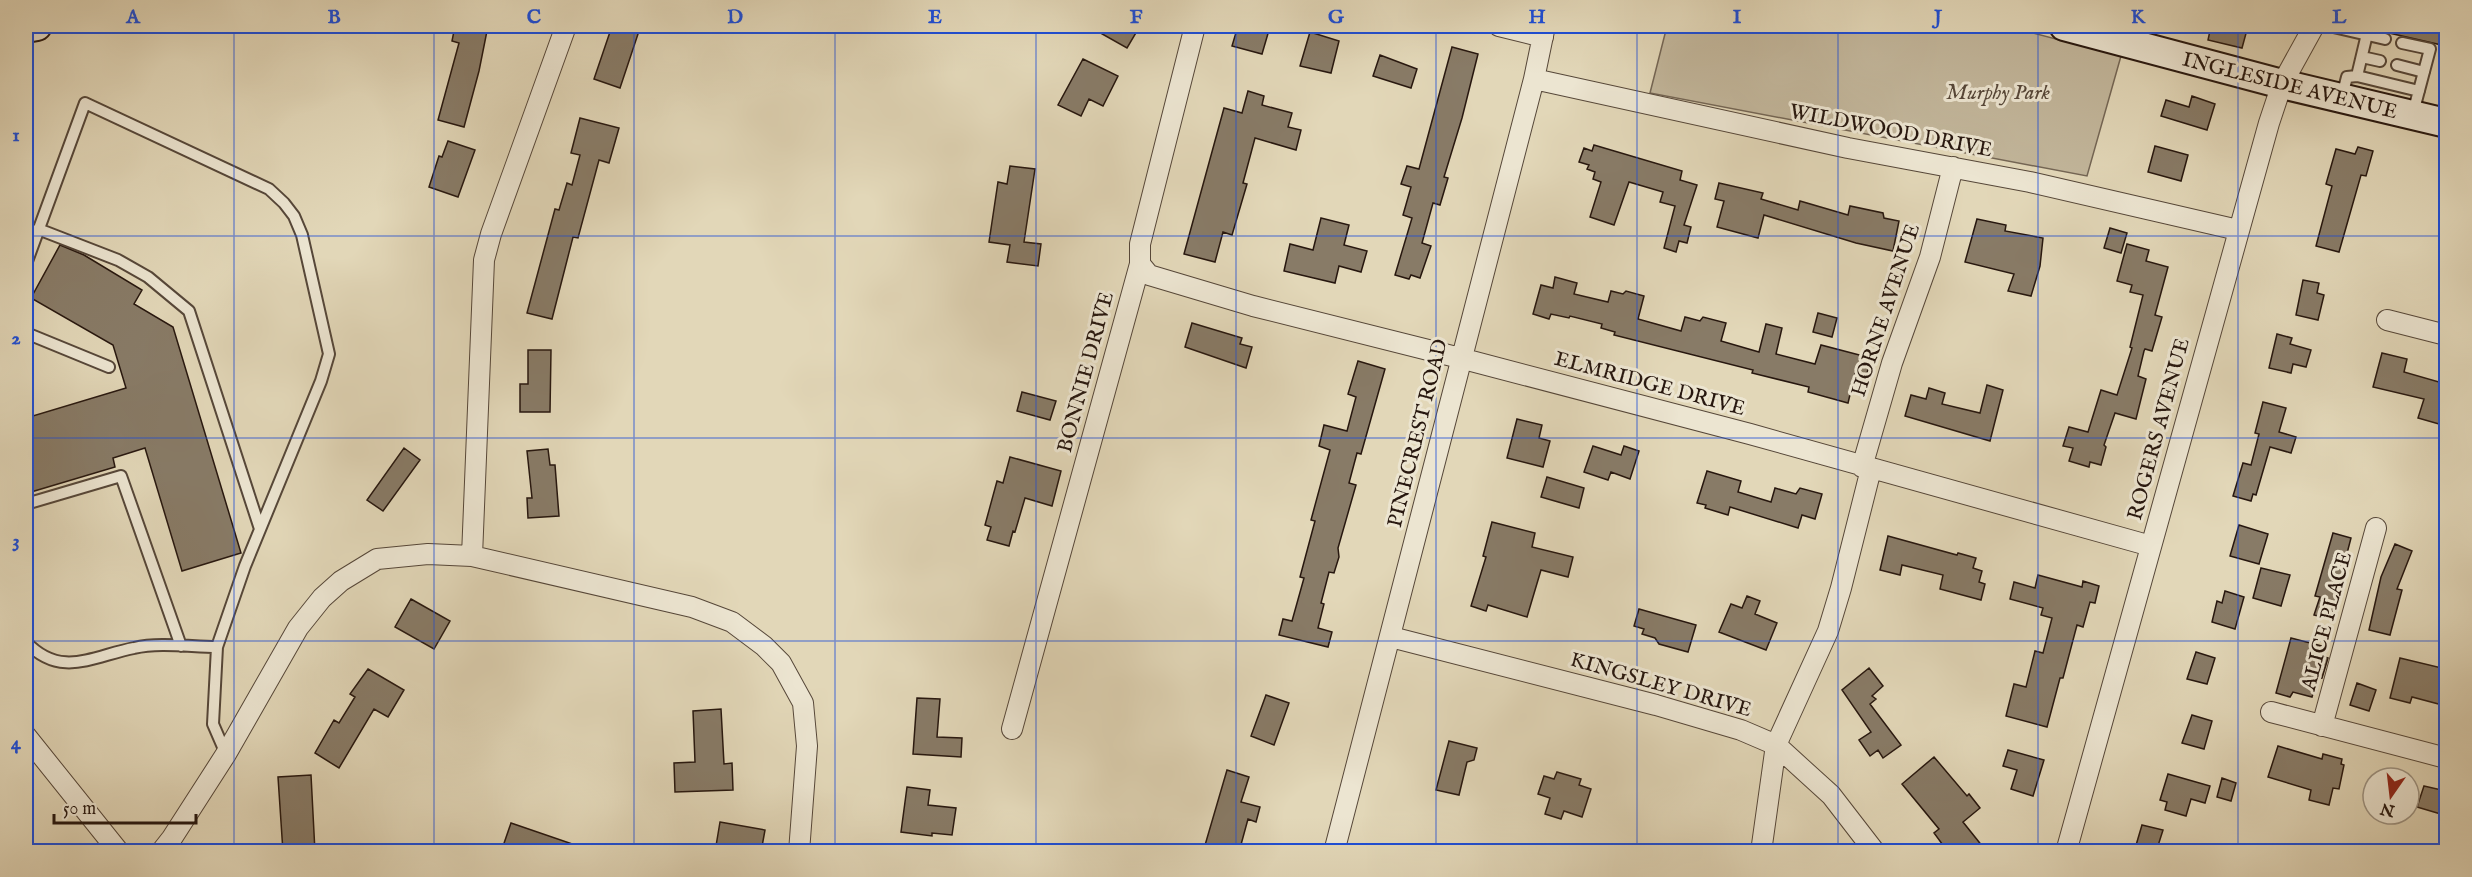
<svg xmlns="http://www.w3.org/2000/svg" width="2472" height="877" font-family="'IM FELL English',serif">
  <style>
    .green { fill: #c2b69b; stroke: #746655; stroke-width: 1.5 }
    .building { fill: #887b67; stroke: #27170f; stroke-width: 1.5 }
    .lines { fill: none; stroke-linecap: round; stroke-linejoin: round }
    .lane-casing { stroke: #564739; stroke-width: 14 }
    .street-casing { stroke: #564739; stroke-width: 22 }
    .secondary-casing { stroke: #27170f; stroke-width: 32 }
    .lane { stroke: #ece5d1; stroke-width: 10 }
    .street { stroke: #ece5d1; stroke-width: 20 }
    .secondary { stroke: #ece5d1; stroke-width: 28 }
    .grid { fill: none; stroke: #1d4ed8; stroke-width: 1.5; stroke-opacity: 0.55 }
    .labels { text-anchor: middle; stroke-width: 6; stroke-linejoin: round; paint-order: stroke }
    .street-label { font-size: 21px; fill: #27170f; stroke: #ece5d1 }
    .park-label { font-size: 21px; font-style: italic; fill: #564739; stroke: #ece5d1 }
    .neatline { fill: none; stroke: #1d4ed8; stroke-width: 2 }
    .grid-label { font-size: 20px; text-anchor: middle; font-weight: bold; fill: #1d4ed8 }
  </style>
  <rect width="100%" height="100%" fill="#e2d7b8"/>
  <filter id="stains"><feTurbulence type="fractalNoise" baseFrequency=".00333" numOctaves="4"/><feColorMatrix values="0 0 0 0 .2 0 0 0 0 .09 0 0 0 0 .02 0 0 0 .5 -.17"/></filter>
  <radialGradient id="worn" r=".72"><stop offset=".6" stop-color="#630" stop-opacity="0"/><stop offset="1" stop-color="#630" stop-opacity=".3"/></radialGradient>
  <path class="green" d="M1667,26h339l115,30 -34,120 -437,-83z"/>
  <path class="building" d="M455,26h33l-9,45 -15,56 -26,-7 21,-77 -7,-2z
    M612,26h12l15,5 -19,57 -26,-9z
    M1088,26h52l-13,22z
    M1238,26h14l17,4 -7,24 -30,-8z
    M2211,26h37l-6,22 -34,-8z
    M2386,26h60v20l-57,-13 -4,-2z
    M1310,32l29,9 -8,32 -31,-7z
    M1452,47l26,7 -16,64 -18,59 4,1 -8,27 -7,-2 -11,40 9,3 -11,32 -9,-3 -2,4 -14,-4 17,-57 -9,-3 8,-28 -10,-3 6,-18 12,3z
    M1380,55l37,14 -6,19 -38,-12z
    M1083,59l35,17 -15,30 -14,-7 -8,17 -23,-11z
    M1248,91l16,5 -2,9 30,8 -4,14 13,3 -5,20 -41,-12 -12,45 4,1 -15,51 -9,-3 -8,30 -31,-8 40,-146 18,5z
    M2192,96l23,8 -8,26 -46,-14 5,-16 23,7z
    M580,118l39,10 -10,35 -10,-3 -21,78 -5,-1 -21,82 -25,-6 28,-104 4,1 8,-27 5,2 8,-30 -9,-2z
    M448,141l27,9 -17,47 -29,-10 10,-31 3,1z
    M1594,145l88,26 -2,9 17,5 -13,40 7,2 -4,16 -8,-2 -3,11 -12,-4 11,-42 -15,-4 3,-10 -34,-10 -15,43 -24,-8 11,-35 -8,-3 2,-7 -8,-3 2,-4 -10,-3 5,-14 8,3z
    M2155,146l33,9 -7,26 -33,-9z
    M2358,147l15,4 -7,25 -5,-1 -22,77 -23,-6 16,-60 -6,-2 10,-35 19,5z
    M1010,166l25,3 -11,73 17,2 -3,22 -31,-4 3,-17 -21,-3 9,-60 9,2z
    M1719,183l44,10 -2,6 37,11 2,-9 48,14 2,-9 33,7 1,5 15,3 -6,30 -37,-8 -92,-28 -6,23 -41,-11 7,-26 -9,-2z
    M1321,218l28,7 -5,20 23,6 -6,21 -22,-6 -4,17 -51,-12 6,-27 23,6z
    M1977,219l29,6 -1,6 38,7 -3,28 -9,30 -23,-5 6,-17 -49,-12z
    M2110,228l17,5 -6,20 -17,-5z
    M2127,244l22,6 -3,11 22,6 -13,48 7,2 -10,34 -7,-2 -1,2 -6,25 8,3 -10,40 -21,-6 -11,32 2,2 -5,18 -11,-3 -1,5 -20,-6 4,-13 -10,-2 6,-19 19,5 13,-42 16,5 15,-47 -2,-1 13,-52 -13,-3 2,-7 -15,-4z
    M60,245l24,10 58,35 -8,14 39,23 68,226 -59,18 -37,-123 -32,10 2,9 -84,25 -5,-17v-57l100,-30 -13,-43 -82,-47z
    M1555,277l22,6 -3,11 34,8 3,-11 12,3 3,-3 18,5 -6,23 43,12 4,-14 15,4 3,-4 23,6 -5,18 38,11 7,-28 16,4 -6,26 39,10 6,-19 50,13 -5,19 -11,-3 -7,29 -40,-11 1,-5 -57,-14 1,-3 -139,-35 1,-3 -14,-4 1,-4 -32,-8 -1,2 -18,-4 -2,5 -16,-5 8,-29 12,3z
    M2303,280l16,3 -2,10 7,2 -6,25 -22,-5z
    M1818,313l19,5 -5,19 -19,-5z
    M1192,323l50,15 -2,6 12,3 -6,21 -61,-21z
    M2277,334l15,4 -2,6 21,6 -5,17 -13,-3 -2,9 -22,-5z
    M528,350h23l-1,62h-30v-28h8z
    M2382,353l25,6 -3,13 42,12v42l-28,-8 6,-19 -51,-12z
    M1358,361l27,8 -24,85 -4,-1 -8,30 7,2 -18,63 1,9 -5,16 -5,-1 -8,31 3,1 -6,24 14,4 -4,15 -49,-12 4,-16 9,2 12,-43 -4,-1 15,-56 -4,-1 19,-70 -11,-4 5,-21 23,6 9,-34 -8,-3z
    M1987,385l16,5 -13,51 -85,-25 6,-21 15,4 3,-11 16,5 -3,11 38,9z
    M1022,392l34,9 -6,19 -33,-9z
    M2263,402l23,6 -7,24 17,5 -5,16 -21,-6 -14,48 -3,-1 -2,7 -18,-5 10,-33 8,2 8,-31 -4,-1z
    M1517,419l25,6 -3,13 11,3 -7,26 -36,-9z
    M1593,446l28,9 3,-9 15,5 -9,28 -19,-7 -3,8 -24,-8z
    M404,448l16,12 -37,51 -16,-11z
    M548,449l2,16h5l4,51 -31,2 -1,-20h5l-5,-47z
    M1010,457l51,14 -9,35 -27,-8 -10,34 -2,-1 -4,15 -22,-6 4,-13 -6,-2 12,-44 6,2z
    M1707,471l34,10 -3,11 33,10 4,-14 21,6 4,-6 22,6 -7,25 -13,-4 -4,13 -68,-21 -2,8 -23,-7 1,-3 -9,-2z
    M1547,477l37,11 -5,20 -38,-11z
    M1492,522l43,11 -3,14 41,10 -5,20 -27,-7 -14,47 -39,-12 -2,6 -15,-5 15,-49 -3,-1z
    M2239,525l29,9 -9,30 -29,-8z
    M2333,533l18,5 -21,81 -16,-4 6,-18 -5,-1z
    M1888,536l69,19 1,-2 18,5 -3,10 9,3 -3,11 6,2 -4,16 -41,-11 3,-14 -41,-10 -2,10 -20,-5z
    M2395,544l17,7 -15,38 5,1 -12,45 -21,-5 12,-53z
    M2261,568l29,7 -9,31 -28,-8z
    M2038,575l44,12 1,-6 16,5 -4,17 -5,-1 -7,25 -6,-2 -14,53h-3l-13,49 -41,-11 8,-32 12,3 9,-36 8,2 9,-35 -11,-3 2,-7 -33,-9 4,-17 21,6z
    M2225,591l19,6 -9,32 -23,-7 5,-21 5,2z
    M1747,596l13,5 -5,13 22,9 -11,27 -47,-18 12,-28 11,4z
    M411,599l39,22 -16,28 -39,-22z
    M1639,609l57,16 -8,27 -29,-8 -4,-6 -13,-4 2,-5 -10,-3z
    M2291,638l31,8 -3,9 9,3 -6,20 -5,1 -5,18 -19,-5 -3,5 -14,-4z
    M2196,652l19,6 -8,26 -20,-5z
    M2400,658l46,11v37l-34,-9 -2,6 -20,-5z
    M1869,668l14,18 -11,10 4,3 -6,5 31,41 -18,13 -5,-8 -8,6 -11,-16 12,-8 -29,-42z
    M368,669l36,21 -16,27 -14,-8 -35,59 -24,-15 19,-33 5,3 16,-26 -5,-3z
    M2357,683l19,7 -7,21 -19,-6z
    M1266,695l23,8 -15,42 -23,-9z
    M917,698l23,1 -3,38 25,1 -1,19 -48,-3z
    M721,709l3,55 8,-1 1,27 -58,2 -1,-29 21,-1 -2,-51z
    M2192,715l20,6 -8,28 -22,-6z
    M1449,741l28,7 -3,12 -7,2 -8,33 -23,-5z
    M2278,746l44,13 1,-5 19,5 -1,5 3,1 -5,24 -6,-1 -4,17 -20,-5 2,-10 -43,-13z
    M2008,750l36,10 -11,36 -22,-7 6,-19 -14,-4z
    M1934,757l33,39 2,-2 11,14 -17,14 24,30h-39l-14,-19 5,-4 -37,-45z
    M1227,770l22,7 -8,25 19,5 -4,15 -8,-3 -9,33h-36z
    M1557,772l24,7 -2,6 12,4 -9,28 -18,-6 -3,8 -16,-5 5,-16 -12,-4 6,-18 10,3z
    M2168,774l42,12 -5,17 -14,-4 -5,17 -21,-6 2,-8 -7,-2z
    M311,775l4,77h-32l-5,-75z
    M2222,778l14,5 -5,18 -14,-4z
    M2424,786l22,5 -2,24 -27,-8z
    M907,787l23,3 -2,15 28,3 -4,27 -20,-2v3l-31,-4z
    M720,822l45,8 -4,22h-46z
    M511,823l76,26v3h-86z
    M2142,825l21,5 -7,22h-22z"/>
  <g class="lines">
    <defs>
      <path id="lane" d="M2329,26l56,13
        M2367,34l-10,42 62,15
        M2402,43l28,6 -17,64
        M2362,57l18,4
        M2397,65l27,7
        M2342,96l5,-19 10,-1
        M38,229l80,31 30,17 41,34 71,218
        M26,264l59,-161 184,86 15,14 10,13 8,19 27,119 -8,27 -76,185 -28,81 -4,77 13,30
        M26,333l83,34
        M26,504l95,-28 60,170
        M26,642c35,37 67,14 108,6 26,-6 57,-1 83,-1"/>
      <path id="street" d="M1499,26l44,11
        M1534,79l314,69 182,34 208,48
        M1140,264l9,11 104,31 207,52 290,76 401,112
        M2387,320l59,15
        M1862,467l30,-104 38,-106 23,-90
        M472,556l12,-296 7,-26 75,-208
        M1391,637l265,68 85,25 35,15 55,50 44,57
        M2271,712l175,46
        M2322,726l54,-198
        M1012,729l128,-465v-20l55,-218
        M26,736l93,116
        M161,852l11,-14 54,-84 72,-126 24,-30 19,-17 36,-22 51,-5 44,2 220,51 40,15 32,24 17,17 22,40 4,43 -8,106
        M1334,852l200,-773 11,-53
        M1761,852l15,-107 52,-114 13,-43 30,-119
        M2066,852l203,-729 13,-39 32,-58"/>
      <path id="secondary" d="M2064,26l218,58 164,39
        M26,28l11,-2"/>
    </defs>
    <use href="#lane" class="lane-casing"/>
    <use href="#street" class="street-casing"/>
    <use href="#secondary" class="secondary-casing"/>
    <use href="#lane" class="lane"/>
    <use href="#street" class="street"/>
    <use href="#secondary" class="secondary"/>
  </g>
  <path class="grid" d="M234,26v826M434,26v826M634,26v826M835,26v826M1036,26v826M1236,26v826M1436,26v826M1637,26v826M1838,26v826M2038,26v826M2238,26v826M26,236h2420M26,438h2420M26,641h2420"/>
  <g class="labels">
    <g class="street-label">
      <text transform="translate(2290 85) rotate(14)" y="7">INGLESIDE AVENUE</text>
      <text transform="translate(1891 130) rotate(11)" y="7">WILDWOOD DRIVE</text>
      <text transform="translate(1885 310) rotate(-72)" y="7">HORNE AVENUE</text>
      <text transform="translate(1085 372) rotate(-75)" y="7">BONNIE DRIVE</text>
      <text transform="translate(1650 383) rotate(15)" y="7">ELMRIDGE DRIVE</text>
      <text transform="translate(2158 429) rotate(-75)" y="7">ROGERS AVENUE</text>
      <text transform="translate(1417 433) rotate(-76)" y="7">PINECREST ROAD</text>
      <text transform="translate(2326 621) rotate(-75)" y="7">ALICE PLACE</text>
      <text transform="translate(1661 684) rotate(16)" y="7">KINGSLEY DRIVE</text>
    </g>
    <g class="park-label">
      <text x="1998" y="99">Murphy Park</text>
    </g>
  </g>
  <rect width="2472" height="877" fill="none" stroke="#e2d7b8" stroke-width="66"/>
  <g transform="translate(2391 796) rotate(194)"><circle r="28" fill="#ece5d1" stroke="#9d9383" stroke-width="1.5"/>
  <path d="M0-4.5L10 22L0 15L-10 22Z" fill="#8f2418"/>
  <text y="-9" font-size="16" font-weight="bold" text-anchor="middle" fill="#27170f">N</text>
  </g>
  <path d="M54 814v9h142v-9" fill="none" stroke="#27170f" stroke-width="3"/>
  <text x="63" y="814" font-size="18" fill="#27170f" stroke="#ece5d1" stroke-width="4.5" paint-order="stroke">50 m</text>
  <rect x="33" y="33" width="2406" height="811" class="neatline"/>
  <g class="grid-label">
    <text x="133" y="23">A</text>
    <text x="334" y="23">B</text>
    <text x="534" y="23">C</text>
    <text x="735" y="23">D</text>
    <text x="935" y="23">E</text>
    <text x="1136" y="23">F</text>
    <text x="1336" y="23">G</text>
    <text x="1537" y="23">H</text>
    <text x="1737" y="23">I</text>
    <text x="1938" y="23">J</text>
    <text x="2138" y="23">K</text>
    <text x="2339" y="23">L</text>
    <text x="16" y="141">1</text>
    <text x="16" y="344">2</text>
    <text x="16" y="547">3</text>
    <text x="16" y="749">4</text>
  </g>
  <rect width="100%" height="100%" filter="url(#stains)"/>
  <rect width="100%" height="100%" fill="url(#worn)"/>
</svg>
